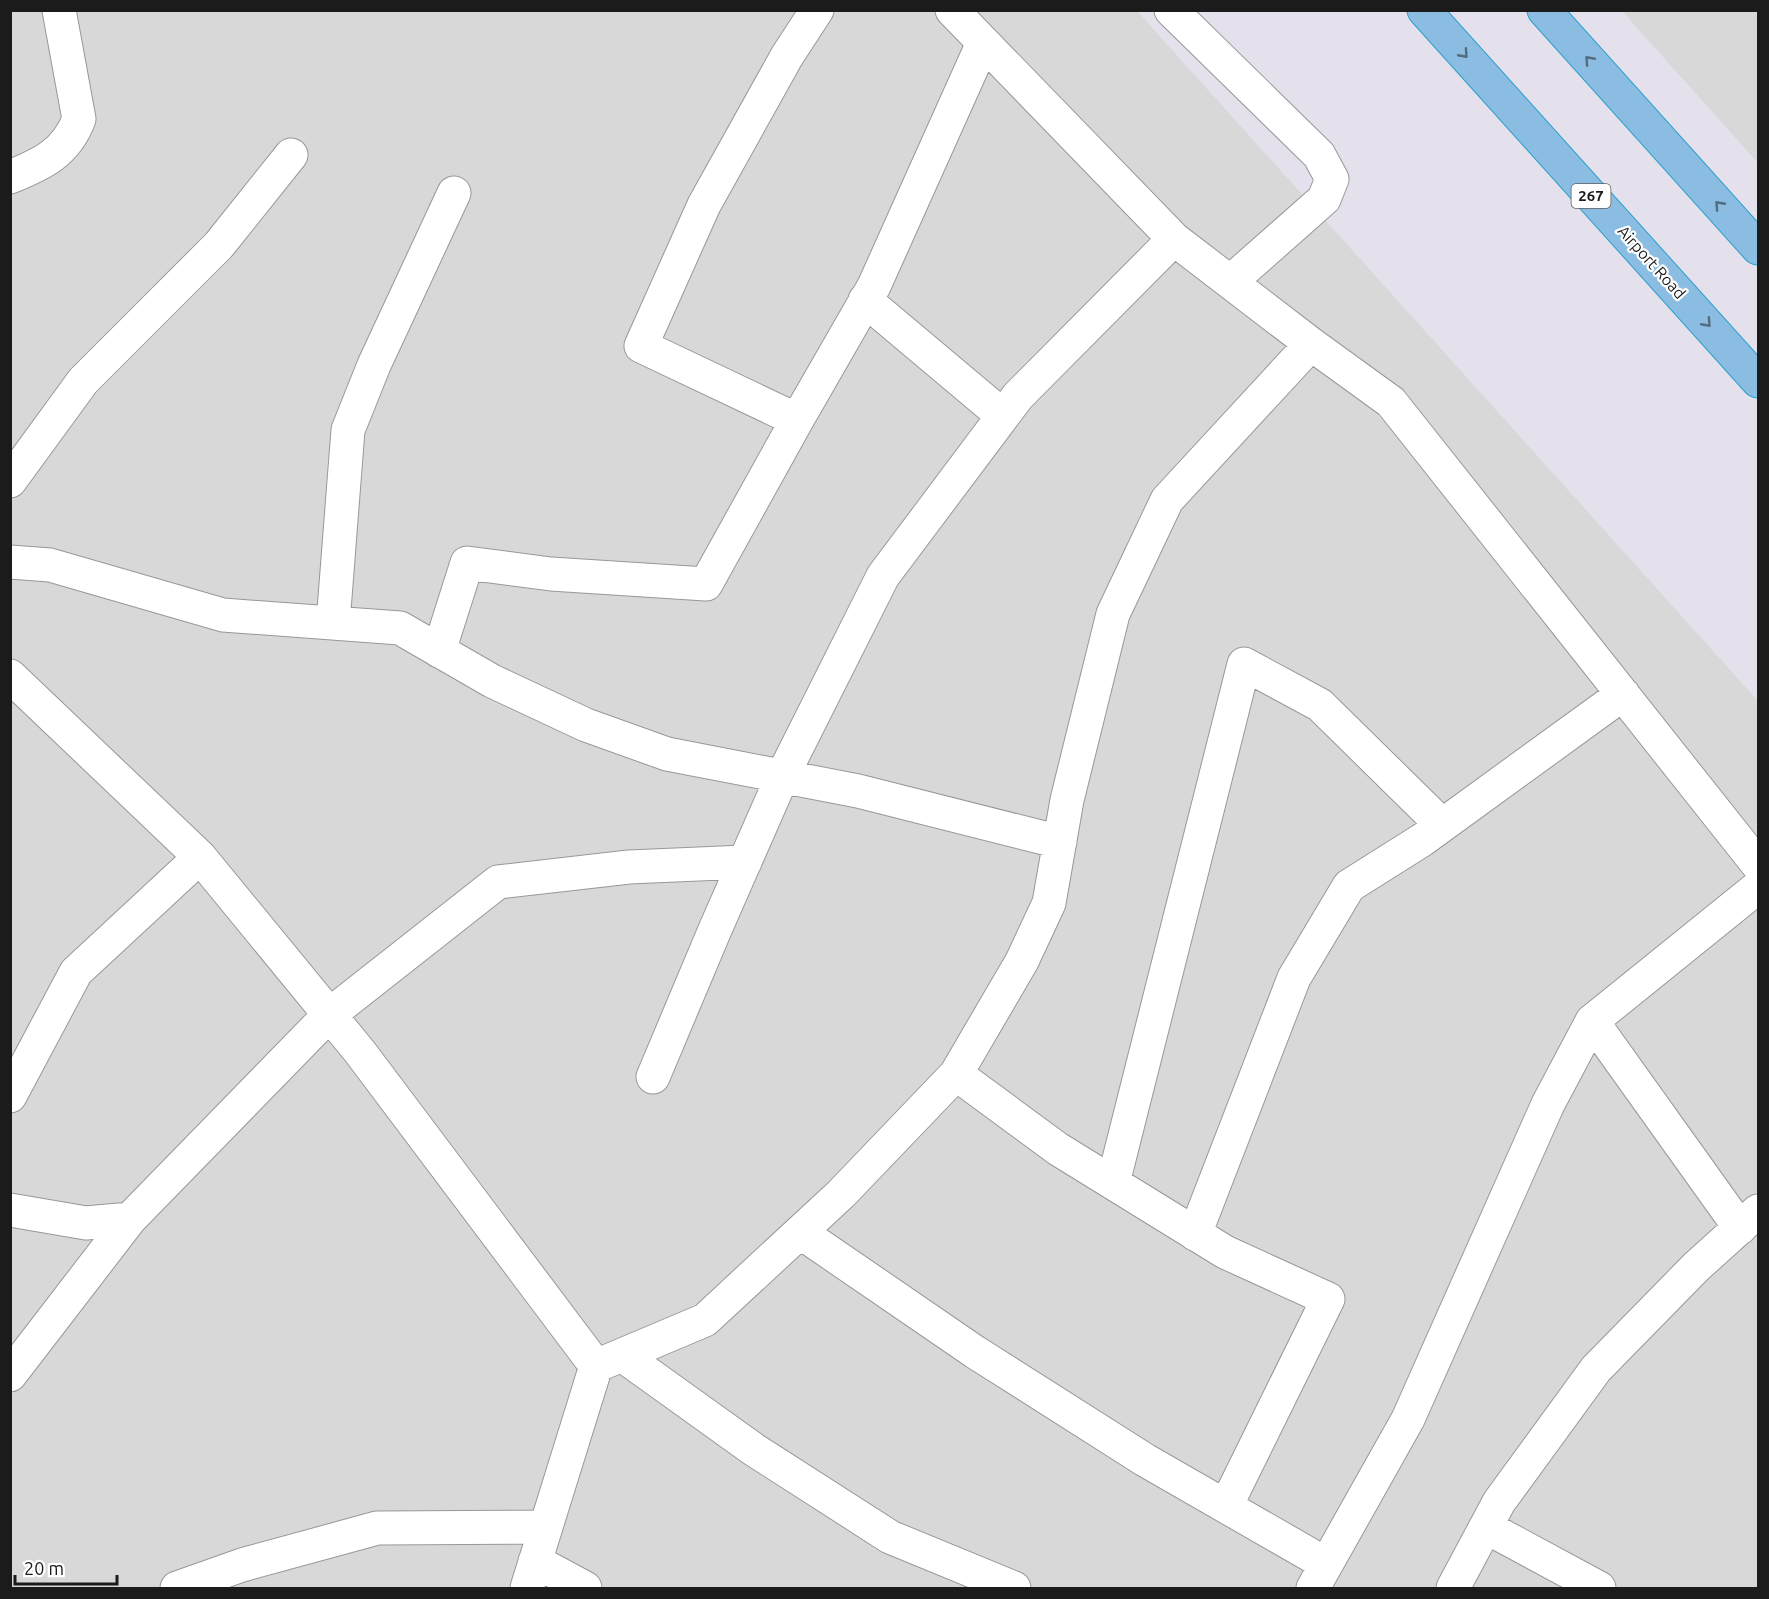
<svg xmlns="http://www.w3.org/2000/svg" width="1769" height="1599" font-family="Ubuntu,sans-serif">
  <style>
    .residential { fill: #d8d8d9 }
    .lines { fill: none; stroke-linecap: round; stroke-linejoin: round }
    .minor-casing { stroke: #989898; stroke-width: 35 }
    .highway-casing { stroke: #2ca0cc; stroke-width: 35 }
    .minor { stroke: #fff; stroke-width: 33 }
    .highway { stroke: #8bbce1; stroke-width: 33 }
    .oneway { stroke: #536c7e }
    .labels { text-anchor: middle; stroke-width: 4.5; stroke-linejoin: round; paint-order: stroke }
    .shield { fill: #fff; stroke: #5f5f5f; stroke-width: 1.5 }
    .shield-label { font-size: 15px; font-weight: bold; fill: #1b1b1b }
    .street-label { font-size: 16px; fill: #1b1b1b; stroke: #fff }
  </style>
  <rect width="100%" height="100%" fill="#e4e0ec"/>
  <path class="residential" d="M11,11h1126l621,690v887h-1747z
    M1622,11h136v152z"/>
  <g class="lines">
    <defs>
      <path id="minor" d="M952,10l222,229 137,105 80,58 367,463
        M1171,10l148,145 13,24 -8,20 -94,83
        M10,177c32,-13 56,-24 69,-58l-20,-109
        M865,300l138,116
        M797,420l77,-134 109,-243
        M10,481l73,-100 136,-136 72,-90
        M10,562l40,3 173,50 177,13 92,53 94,44 81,29 191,37 202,51
        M333,623l15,-193 26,-65 80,-172
        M439,651l28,-88 84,11 155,10 91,-164 -156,-74 63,-141 83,-149 30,-46
        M10,676l190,181 160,195 236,314
        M1592,1021l148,207
        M956,1074l102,75 167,103 103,47 -102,207
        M653,1077l61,-145 68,-155 101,-201 135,-180 156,-157
        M10,1096l66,-124 124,-115
        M1113,1183l131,-519 76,41 122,120
        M10,1210l76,13 44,-4 199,-204 169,-133 131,-15 116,-5
        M800,1232l175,120 170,108 181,104
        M1195,1234l99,-256 55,-92 73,-46 201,-146
        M622,1355l131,94 137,88 124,51
        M10,1375l120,-156
        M1486,1527l113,61
        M535,1561l50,27
        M177,1588l65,-23 135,-37 169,-1
        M527,1588l69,-222 109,-46 136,-126 115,-120 66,-113 27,-58 18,-103 46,-186 54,-114 144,-156
        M1313,1588l95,-169 140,-315 44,-83 166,-134
        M1453,1588l46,-86 97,-133 100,-102 62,-56"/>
      <path id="highway" d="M1424,10l334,371
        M1544,10l214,238"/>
    </defs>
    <use href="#minor" class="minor-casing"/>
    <use href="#highway" class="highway-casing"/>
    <use href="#minor" class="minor"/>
    <use href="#highway" class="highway"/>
  </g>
  <defs><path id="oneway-chevron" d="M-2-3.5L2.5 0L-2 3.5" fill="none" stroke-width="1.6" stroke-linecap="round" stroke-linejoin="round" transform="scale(1.5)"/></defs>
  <g class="oneway">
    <use href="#oneway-chevron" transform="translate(1464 54) rotate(48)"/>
    <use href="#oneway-chevron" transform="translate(1589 60) rotate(-132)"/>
    <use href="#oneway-chevron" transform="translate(1719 205) rotate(-132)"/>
    <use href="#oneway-chevron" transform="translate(1707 323) rotate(48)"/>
  </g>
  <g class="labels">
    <rect class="shield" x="1571.5" y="184" width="39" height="24" rx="4.5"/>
    <g class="shield-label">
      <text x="1591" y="201">267</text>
    </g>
    <g class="street-label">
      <text transform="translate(1652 262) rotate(48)" y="6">Airport Road</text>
    </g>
  </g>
  <rect width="1769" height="1599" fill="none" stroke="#1b1b1b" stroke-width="24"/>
  <path d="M15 1575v9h102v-9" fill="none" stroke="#1b1b1b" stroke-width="3"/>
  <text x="24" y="1575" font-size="18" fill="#1b1b1b" stroke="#ffffff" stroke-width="4.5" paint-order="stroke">20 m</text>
</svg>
